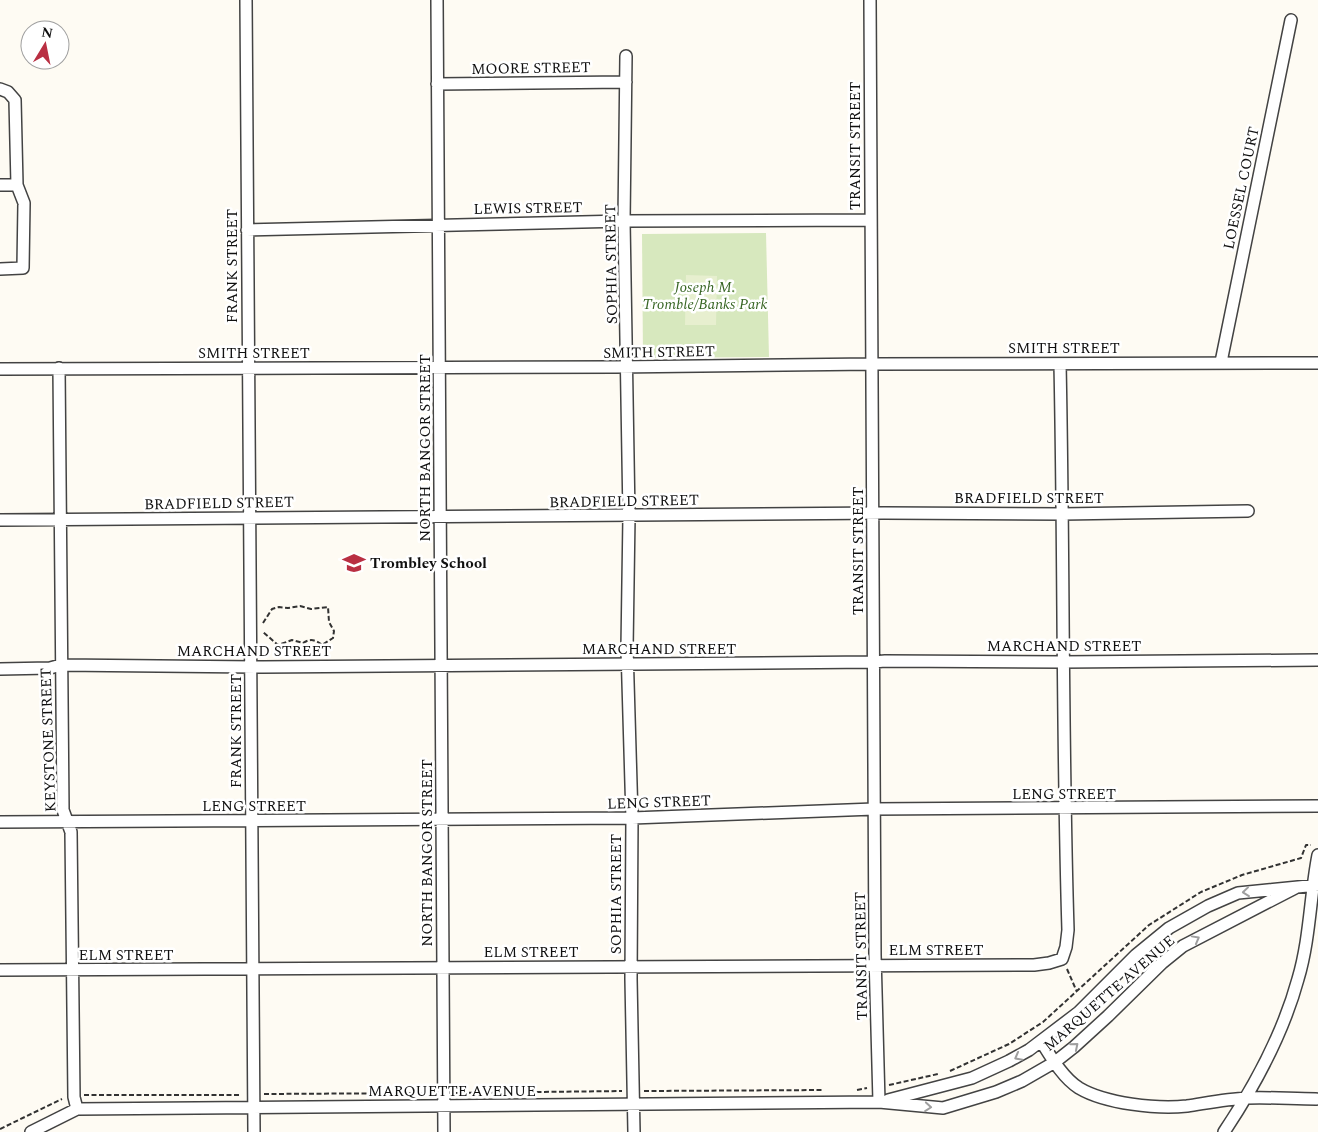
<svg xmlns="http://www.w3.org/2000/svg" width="1318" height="1132" font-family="Spectral,serif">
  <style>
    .park { fill: #d7e8be }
    .pitch { fill: #e7efcf }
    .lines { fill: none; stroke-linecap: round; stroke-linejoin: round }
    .minor-casing { stroke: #434343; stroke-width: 14 }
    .path { stroke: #323232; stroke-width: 2; stroke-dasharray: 5 2.5; stroke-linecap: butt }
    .minor { stroke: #fff; stroke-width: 11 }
    .oneway { stroke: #9f9f9f }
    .labels { text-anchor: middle; stroke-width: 5; stroke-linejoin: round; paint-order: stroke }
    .street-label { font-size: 15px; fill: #101010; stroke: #fff }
    .park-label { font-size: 15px; font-style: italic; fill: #376523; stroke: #fff }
    .poi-label { font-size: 15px; font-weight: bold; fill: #101010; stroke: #fff; text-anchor: start }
  </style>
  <rect width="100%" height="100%" fill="#fefbf3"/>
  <path class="park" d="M766,233l3,124 -126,1 -1,-124z"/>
  <path class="pitch" d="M686,275l31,1 -1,49h-31z"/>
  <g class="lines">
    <defs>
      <path id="minor" d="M246,0l8,1132
        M437,0l7,1132
        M870,0l5,955 4,147
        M626,56l-2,165 5,295 -2,132 5,170 -1,161 3,153
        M437,84l189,-2
        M0,89l8,3 7,8 2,85 7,18 -1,65 -23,1
        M0,185h17
        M247,230l377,-9 246,-1
        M1221,362l70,-342
        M59,368l4,442 8,22 3,265 3,12
        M0,369l616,-2 256,-3 446,-1
        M0,520l884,-7 179,1 185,-3
        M0,669l50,-1 11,-3 202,2 611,-5 11,-1 178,1 255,-2
        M0,822l632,-4 242,-9 444,-3
        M0,970l1034,-5 15,-2 13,-4 4,-12 2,-17c-6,-189 -4,-378 -8,-566
        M1041,1041c10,16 22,37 38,47 27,16 78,21 108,18 20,-3 40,-7 60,-8 23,-1 46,1 69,1
        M888,1100l84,-22 37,-17 20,-11 50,-38 57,-57 33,-27 39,-22 30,-13 80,-8
        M31,1132l46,-23 802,-7 64,6 53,-16 26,-11 33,-19 19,-15 34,-31 54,-53 21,-17 112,-58
        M1224,1132c32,-48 59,-98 74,-153 12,-40 12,-83 20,-124"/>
    </defs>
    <use href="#minor" class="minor-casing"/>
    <path class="path" d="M263,623l9,-14 7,-2 9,1 12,-2 11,3 17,-2 1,15 5,9 -1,7 -11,7c-6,-5 -12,-7 -19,-2l-11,-3 -14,5 -15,-13
      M1067,969l10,23
      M950,1071l59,-27 34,-22 106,-97 52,-33 41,-17 59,-17 5,-13h5
      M889,1085l49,-11
      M857,1090l10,-2
      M644,1091l180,-1
      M454,1093l168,-2
      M264,1094l168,-1
      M84,1095h155
      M0,1129l62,-30"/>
    <use href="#minor" class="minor"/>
  </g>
  <defs><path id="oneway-chevron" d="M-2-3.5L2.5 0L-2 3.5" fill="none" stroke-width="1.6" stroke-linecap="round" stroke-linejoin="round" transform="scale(1.25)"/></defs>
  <g class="oneway">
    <use href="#oneway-chevron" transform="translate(1246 892) rotate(174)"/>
    <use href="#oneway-chevron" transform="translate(1196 939) rotate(-29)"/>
    <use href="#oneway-chevron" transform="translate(1075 1046) rotate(-40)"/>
    <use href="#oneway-chevron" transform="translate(1018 1057) rotate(151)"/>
    <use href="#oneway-chevron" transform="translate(928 1107) rotate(5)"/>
  </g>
  <defs>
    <symbol id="school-bare" viewBox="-9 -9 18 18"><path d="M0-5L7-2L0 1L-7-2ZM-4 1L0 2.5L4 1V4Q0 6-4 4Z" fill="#b92f42" stroke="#fff" stroke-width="2.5" paint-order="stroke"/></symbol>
  </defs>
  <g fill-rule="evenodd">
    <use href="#school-bare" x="338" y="547" width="32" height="32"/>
  </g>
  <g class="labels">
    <g class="street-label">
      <text transform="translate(531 68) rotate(-1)" y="5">MOORE STREET</text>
      <text transform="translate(855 146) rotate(-90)" y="5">TRANSIT STREET</text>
      <text transform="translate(1241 188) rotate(-78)" y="5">LOESSEL COURT</text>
      <text transform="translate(528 208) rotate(-1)" y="5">LEWIS STREET</text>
      <text transform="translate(611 264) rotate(-91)" y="5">SOPHIA STREET</text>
      <text transform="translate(232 266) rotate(-90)" y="5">FRANK STREET</text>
      <text x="1064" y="353">SMITH STREET</text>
      <text transform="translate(659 352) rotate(-1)" y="5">SMITH STREET</text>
      <text x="254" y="358">SMITH STREET</text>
      <text transform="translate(425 448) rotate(-90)" y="5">NORTH BANGOR STREET</text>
      <text x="1029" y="503">BRADFIELD STREET</text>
      <text transform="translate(624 501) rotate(-1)" y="5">BRADFIELD STREET</text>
      <text transform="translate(219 503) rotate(-1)" y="5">BRADFIELD STREET</text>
      <text transform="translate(858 551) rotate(-90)" y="5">TRANSIT STREET</text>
      <text x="1064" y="651">MARCHAND STREET</text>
      <text x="659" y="654">MARCHAND STREET</text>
      <text x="254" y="656">MARCHAND STREET</text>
      <text transform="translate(236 731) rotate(-90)" y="5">FRANK STREET</text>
      <text transform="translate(48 740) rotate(-92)" y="5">KEYSTONE STREET</text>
      <text x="1064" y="799">LENG STREET</text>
      <text transform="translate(659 802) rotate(-2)" y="5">LENG STREET</text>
      <text x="254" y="811">LENG STREET</text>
      <text transform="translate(427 853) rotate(-90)" y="5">NORTH BANGOR STREET</text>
      <text transform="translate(616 894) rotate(-90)" y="5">SOPHIA STREET</text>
      <text x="936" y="955">ELM STREET</text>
      <text x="531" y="957">ELM STREET</text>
      <text x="126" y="960">ELM STREET</text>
      <text transform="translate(861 956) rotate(-91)" y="5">TRANSIT STREET</text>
      <text transform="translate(1109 993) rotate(-41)" y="5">MARQUETTE AVENUE</text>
      <text x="452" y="1096">MARQUETTE AVENUE</text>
    </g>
    <g class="park-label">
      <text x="705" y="292">Joseph M.<tspan x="705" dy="17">Tromble/Banks Park</tspan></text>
    </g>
    <g class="poi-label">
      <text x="370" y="568">Trombley School</text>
    </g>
  </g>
  <g transform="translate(45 45) rotate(10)"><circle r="24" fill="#ffffff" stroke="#9f9f9f"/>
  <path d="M0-4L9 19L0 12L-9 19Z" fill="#b92f42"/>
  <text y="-8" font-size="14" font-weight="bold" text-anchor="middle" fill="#101010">N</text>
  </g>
</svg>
